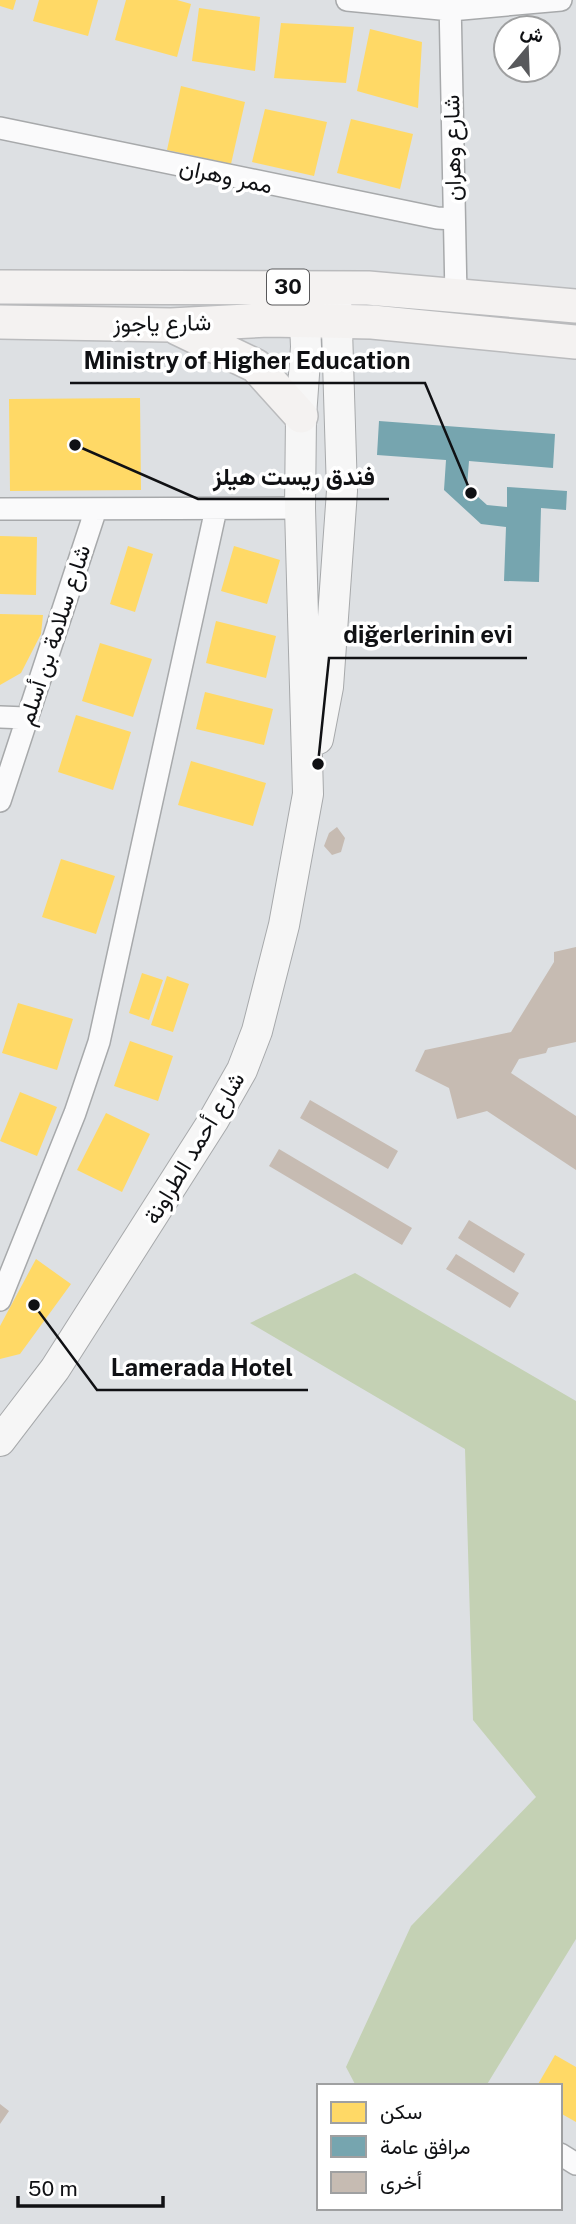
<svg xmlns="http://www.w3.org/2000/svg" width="576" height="2224" font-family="'Public Sans',Vazirmatn,sans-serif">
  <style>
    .green { fill: #c4d1b4 }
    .homes { fill: #ffd966 }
    .public { fill: #76a5af }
    .building { fill: #c6bbb2 }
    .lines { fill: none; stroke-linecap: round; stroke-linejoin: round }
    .street-casing { stroke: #a7a9ab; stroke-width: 24 }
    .secondary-casing { stroke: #a7a9ab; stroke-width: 32 }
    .primary-casing { stroke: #babbbd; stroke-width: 36 }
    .street { stroke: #fafafb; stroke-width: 21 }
    .secondary { stroke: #f6f6f6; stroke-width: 30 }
    .primary { stroke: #f4f2f1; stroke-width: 33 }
    .labels { text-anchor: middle; stroke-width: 7; stroke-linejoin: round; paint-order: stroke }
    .shield { fill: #fff; stroke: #58585a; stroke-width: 2 }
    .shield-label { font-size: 21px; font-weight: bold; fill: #101114 }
    .street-label { font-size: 23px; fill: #101114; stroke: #fff }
    .leader { fill: none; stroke: #101114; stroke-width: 2.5 }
    .callout-dot { fill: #101114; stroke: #fff; stroke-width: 2.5 }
    .callout-label { font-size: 24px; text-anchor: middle; font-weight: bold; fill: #101114; stroke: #fff; stroke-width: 7; stroke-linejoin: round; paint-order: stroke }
  </style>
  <rect width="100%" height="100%" fill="#dde0e3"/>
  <path class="green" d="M355,1273l221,128v538l-90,147h-130l-10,-19 65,-141 125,-129 -63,-77 -8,-271 -215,-126z"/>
  <path class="homes" d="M0,0h16l-3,10 -13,-4z
    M39,0h59l-10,36 -55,-15z
    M126,0h51l14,4 -14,53 -62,-17z
    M199,8l61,9 -5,54 -63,-10z
    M281,23l73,4 -8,56 -72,-5z
    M370,29l52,13 -4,66 -61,-17z
    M181,86l64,16 -14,62 -64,-14z
    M265,109l62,13 -13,54 -62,-14z
    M351,119l62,15 -13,55 -63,-16z
    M140,398l1,92 -131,1 -1,-92z
    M0,536l37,1 -1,58 -36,-1z
    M128,546l25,8 -18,58 -25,-8z
    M234,546l46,14 -13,44 -46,-13z
    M0,614l43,1 -2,19 -20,39 -21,12z
    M216,621l60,15 -10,42 -60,-15z
    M100,643l52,16 -19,58 -51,-16z
    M205,692l68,17 -9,36 -68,-16z
    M76,715l55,17 -18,58 -55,-18z
    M191,761l75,22 -13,43 -75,-21z
    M61,859l54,17 -19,58 -54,-17z
    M142,973l21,7 -14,40 -20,-7z
    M167,976l22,8 -16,48 -22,-7z
    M18,1003l55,16 -16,51 -55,-17z
    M130,1041l43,15 -15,45 -44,-15z
    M20,1092l37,15 -20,49 -37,-15z
    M106,1113l44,21 -28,58 -45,-22z
    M36,1259l35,25 -51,70 -20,5v-33z
    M555,2055l21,12v55l-16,-9v-27h-23z"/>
  <path class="public" d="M379,421l176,13 -2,34 -84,-7 -2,26 20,18 20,2v-20l60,4 -1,19 -25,-2 -2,74 -35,-1 2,-54 -25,-3 -37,-34 2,-30 -69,-5z"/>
  <path class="building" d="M337,827l8,11 -4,14 -9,3 -8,-9 5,-13z
    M576,947v95l-28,6 -2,5 -27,6 -8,14 65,43v54l-89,-59 -30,8 -8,-31 -34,-17 10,-21 86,-18 43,-70v-10z
    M310,1100l88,51 -10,18 -88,-51z
    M279,1149l133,79 -10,17 -133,-79z
    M469,1220l56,34 -11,19 -56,-35z
    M456,1254l63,39 -9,15 -64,-39z
    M0,2104l9,7 -9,13z"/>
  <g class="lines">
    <defs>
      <path id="street" d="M347,0l104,10 110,-10
        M450,0l6,296
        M0,128l437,90 16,1
        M0,509l300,-1
        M0,717l26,1
        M0,801l96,-292
        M0,1300l75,-187 24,-71 117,-533
        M560,2154l16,10"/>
      <path id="secondary" d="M318,739l10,-52 14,-196 -6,-194
        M0,1441l55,-72 158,-248 29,-51 15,-39 27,-106 24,-131 -8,-286 1,-92 5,-69 -2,-50"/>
      <path id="primary" d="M0,287l368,1 208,18
        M0,322l171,3 97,-5 104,2 204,20
        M177,328l79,38 45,50"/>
    </defs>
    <use href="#street" class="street-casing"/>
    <use href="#secondary" class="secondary-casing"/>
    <use href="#primary" class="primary-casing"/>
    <use href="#street" class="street"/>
    <use href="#secondary" class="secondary"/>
    <use href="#primary" class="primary"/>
  </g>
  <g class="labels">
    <rect class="shield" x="267" y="269.5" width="42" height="35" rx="5"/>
    <g class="shield-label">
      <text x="288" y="294">30</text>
    </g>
    <g class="street-label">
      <text transform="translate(452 148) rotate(-91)" y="8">شارع وهران</text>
      <text transform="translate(226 176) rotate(12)" y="8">ممر وهران</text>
      <text transform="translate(162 323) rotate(-1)" y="8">شارع ياجوز</text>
      <text transform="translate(54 635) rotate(-72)" y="8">شارع سلامة بن أسلم</text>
      <text transform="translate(194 1148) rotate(-59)" y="8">شارع أحمد الطراونة</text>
    </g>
  </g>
  <path class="leader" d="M471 493L425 383H70M75 445L198 499H389M318 764L329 658H527M34 1305L97 1390H308"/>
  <g class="callout-dot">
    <circle cx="471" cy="493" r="7"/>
    <circle cx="75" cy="445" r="7"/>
    <circle cx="318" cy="764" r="7"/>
    <circle cx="34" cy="1305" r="7"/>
  </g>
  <g class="callout-label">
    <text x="247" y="369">Ministry of Higher Education</text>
    <text x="294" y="485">فندق ريست هيلز</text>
    <text x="428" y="643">diğerlerinin evi</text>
    <text x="202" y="1376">Lamerada Hotel</text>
  </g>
  <rect x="317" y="2084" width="245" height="126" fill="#ffffff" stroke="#9fa0a1" stroke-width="2"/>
  <rect x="331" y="2102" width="35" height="21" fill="#ffd966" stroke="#9fa0a1" stroke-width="2"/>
  <text x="380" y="2119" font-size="21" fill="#101114">سكن</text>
  <rect x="331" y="2136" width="35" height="21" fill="#76a5af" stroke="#9fa0a1" stroke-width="2"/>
  <text x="380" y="2154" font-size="21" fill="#101114">مرافق عامة</text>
  <rect x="331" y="2172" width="35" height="21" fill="#c6bbb2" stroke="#9fa0a1" stroke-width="2"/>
  <text x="380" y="2189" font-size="21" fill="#101114">أخرى</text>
  <g transform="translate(527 49) rotate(19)"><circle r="33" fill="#ffffff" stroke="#9fa0a1" stroke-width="2"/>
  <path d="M0-5L12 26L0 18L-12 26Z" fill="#58595c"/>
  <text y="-10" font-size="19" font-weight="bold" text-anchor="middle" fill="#101114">ش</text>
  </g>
  <path d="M18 2196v10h145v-10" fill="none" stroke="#101114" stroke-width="3.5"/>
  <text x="28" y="2196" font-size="21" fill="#101114" stroke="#ffffff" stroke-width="5" paint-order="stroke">50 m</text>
</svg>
